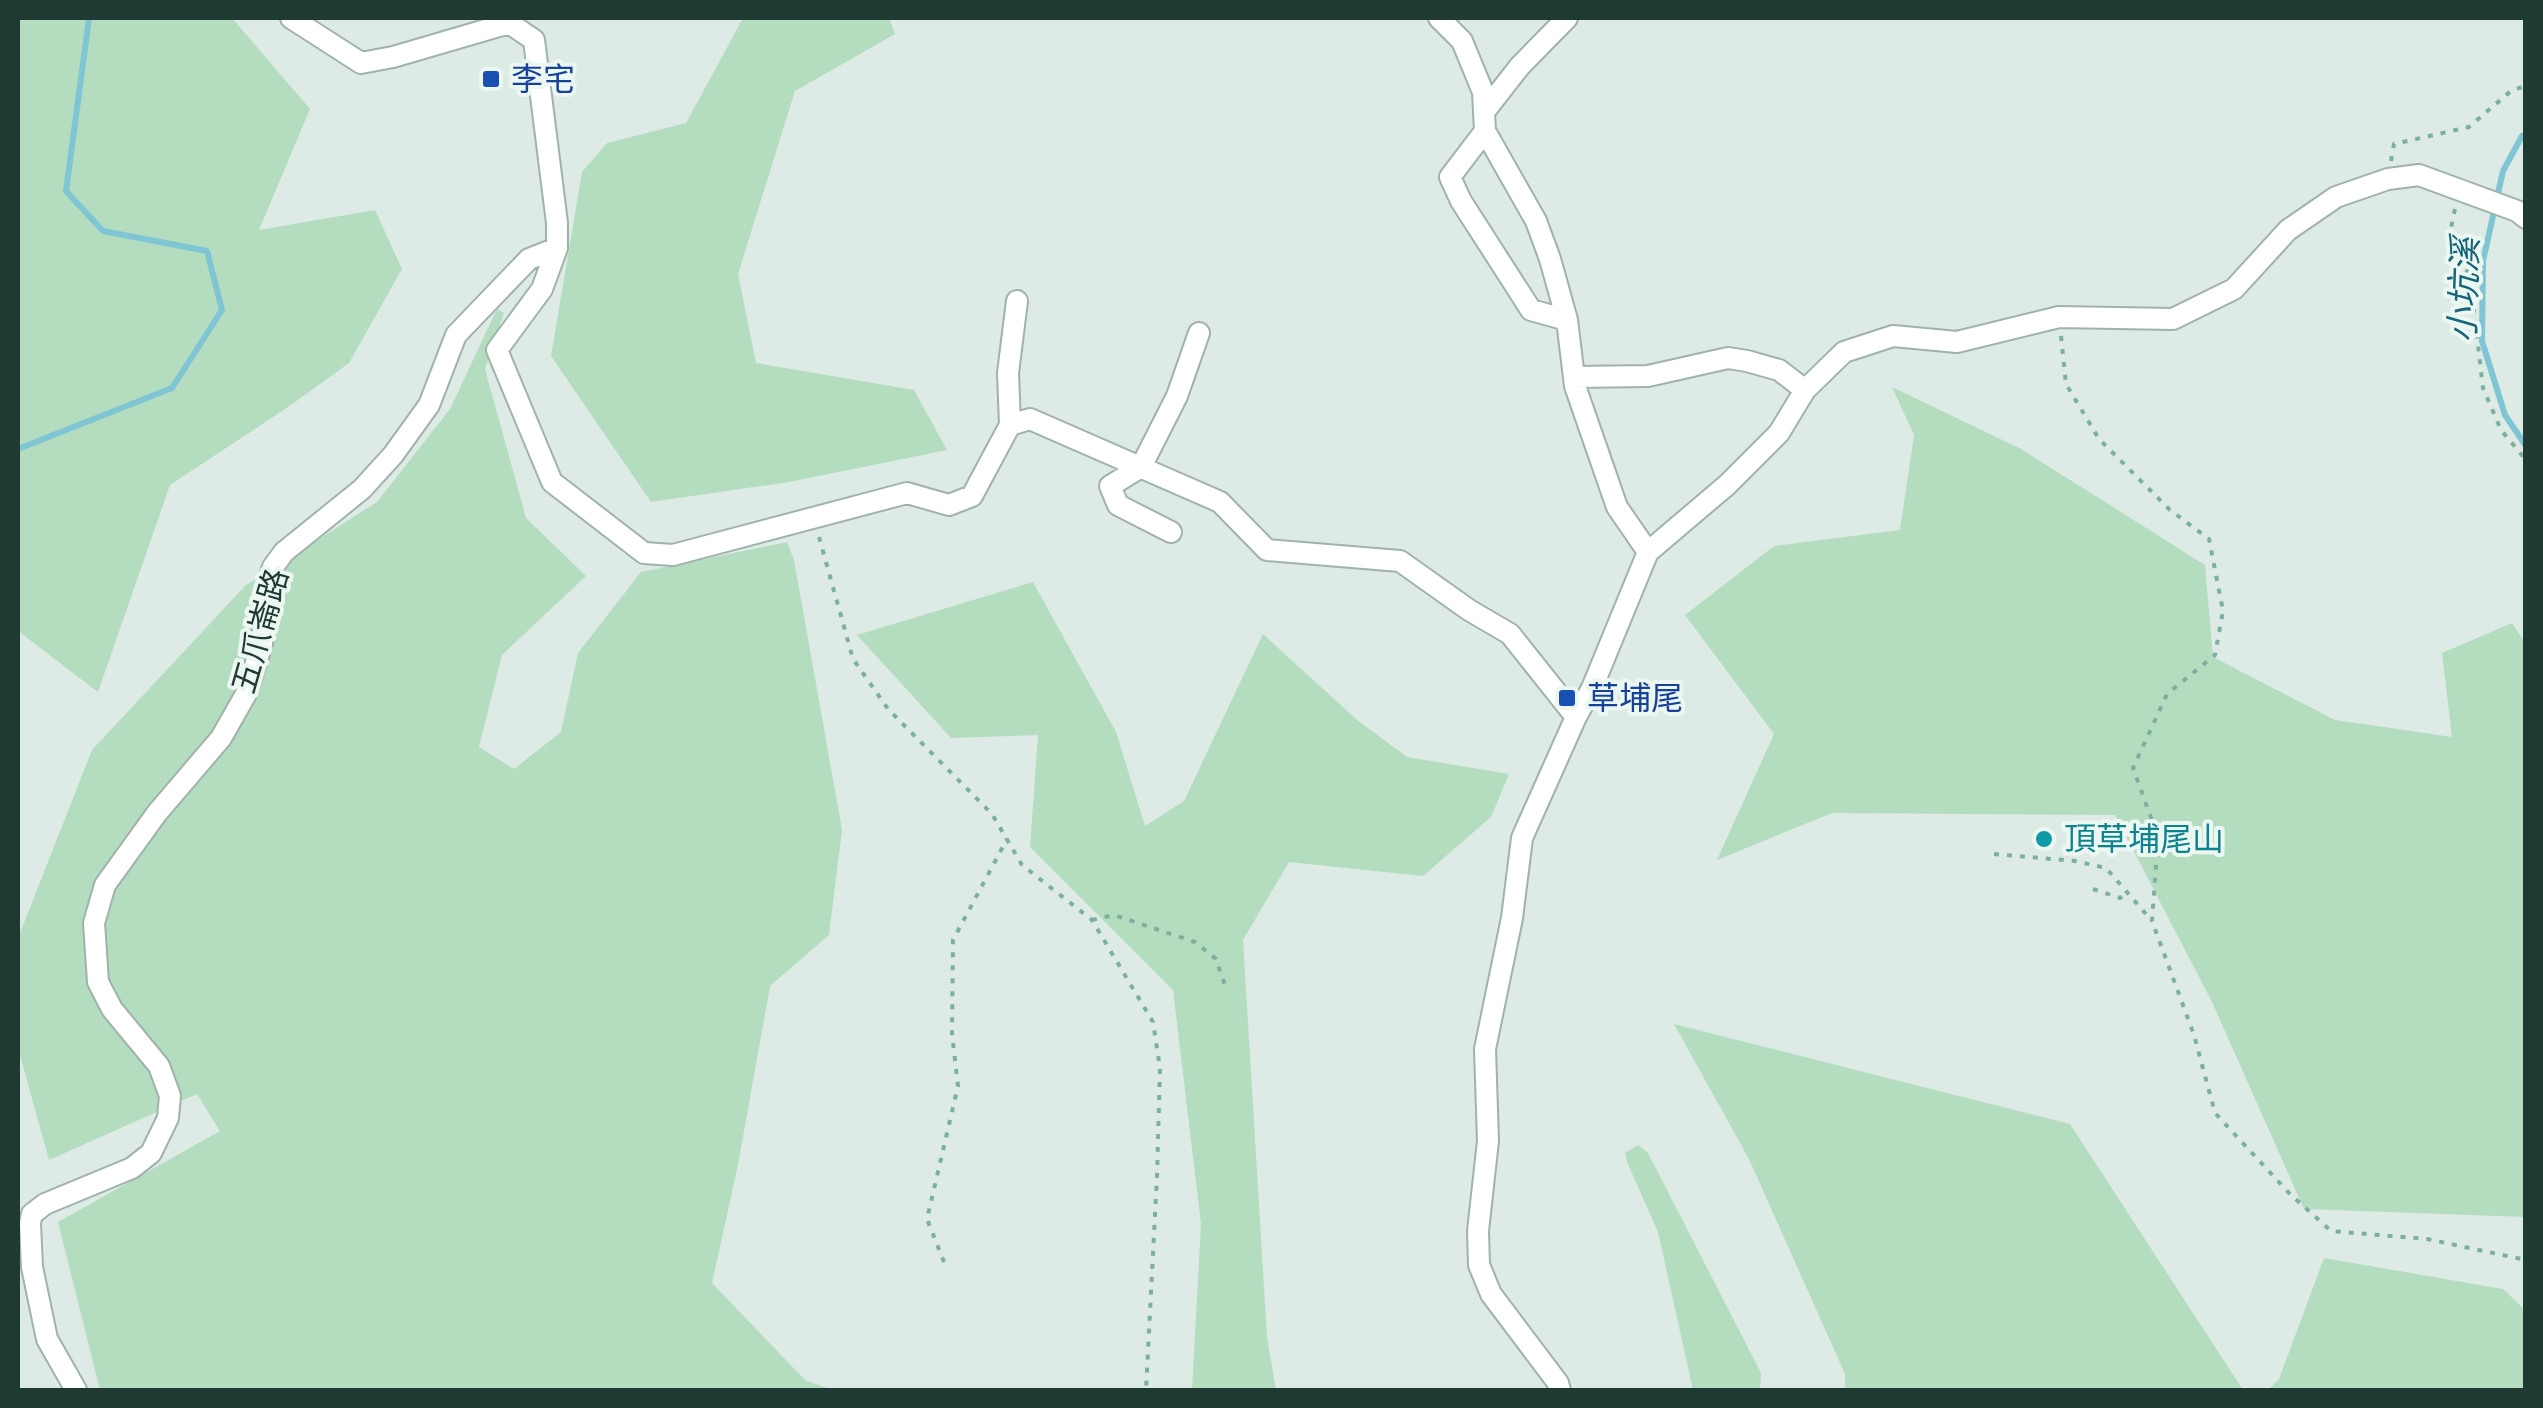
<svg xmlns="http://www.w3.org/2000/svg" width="2543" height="1408" font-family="'Fira Sans','Noto Sans TC',sans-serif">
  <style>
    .green { fill: #b4ddc0 }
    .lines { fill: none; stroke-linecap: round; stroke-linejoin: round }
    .stream { stroke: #80c5d4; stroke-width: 6 }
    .minor-casing { stroke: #a0b2ac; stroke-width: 24 }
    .path { stroke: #7bb0a1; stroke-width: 4; stroke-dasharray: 5 8; stroke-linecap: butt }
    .minor { stroke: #fff; stroke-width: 20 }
    .transit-dot { fill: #1a4fb4; stroke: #edf7f2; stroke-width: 4 }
    .culture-dot { fill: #0f9aa8; stroke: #edf7f2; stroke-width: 4 }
    .labels { text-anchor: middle; stroke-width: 8; stroke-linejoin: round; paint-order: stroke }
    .transit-label { font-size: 32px; fill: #164399; stroke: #edf7f2; text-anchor: start }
    .street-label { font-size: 32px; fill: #1e3a33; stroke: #edf7f2 }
    .culture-label { font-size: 32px; fill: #0d838f; stroke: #edf7f2; text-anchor: start }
    .water-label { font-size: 35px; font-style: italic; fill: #156679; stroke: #edf7f2 }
  </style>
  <rect width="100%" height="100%" fill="#ddeae5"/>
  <path class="green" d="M18,18h214l78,91 -51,121 116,-20 27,59 -53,94 -58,42 -121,80 -72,207 -80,-61z
    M743,18h146l6,16 -100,57 -57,183 18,89 158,27 33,60 -158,32 -138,20 -100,-146 31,-184 25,-29 79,-20z
    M497,309l7,4 -19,56 41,149 60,58 -84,79 -23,92 35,22 47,-37 17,-79 63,-81 146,-30 7,18 48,270 -13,105 -59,51 -32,179 -26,118 94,98 28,9h-734l-42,-168 162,-91 -23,-37 -148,66 -31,-112v-110l74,-188 153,-164 132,-84 73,-93z
    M1892,387l129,62 184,116 8,92 122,63 117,17 -10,-84 70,-30 14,21 -1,573 -221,-8 -92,-207 -97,-187 -283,-2 -115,47 57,-126 -89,-119 89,-69 126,-16 14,-95z
    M1033,582l83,150 29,94 39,-25 79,-167 93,85 51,38 102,17 -18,43 -68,59 -134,-14 -46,78 24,397 9,53h-84l9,-166 -28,-234 -143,-143 8,-112 -87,3 -94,-103z
    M1674,1024l396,100 173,266h-398v-16l-96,-215z
    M1638,1145l10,8 113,220 -1,17h-67l-35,-158 -31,-70 -2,-9z
    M2324,1258l179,31 22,21v80h-257l11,-11z"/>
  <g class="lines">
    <path class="stream" d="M2526,135l-4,1 -19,35 -20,90 -1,80 23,74 21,31
      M18,449l154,-61 50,-78 -15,-59 -104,-20 -37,-40 23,-173"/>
    <defs>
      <path id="minor" d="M1439,18l23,23 21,51 2,39 51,90 14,38 17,61 8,66 42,121 31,45
        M1484,112l36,-46 47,-48
        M1485,131l-35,46 11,24 70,109 36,10
        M557,248l-15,41 -45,61 55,132 92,71 29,2 234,-62 42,12 23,-9 38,-71 20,-6 190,83 47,48 133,11 69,49 41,24 66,83
        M1574,377l74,-1 80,-18 19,3 32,9 26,20
        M1010,425l-2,-52 9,-72
        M1171,532l-53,-27 -8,-19 31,-19 36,-71 22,-63
        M76,1390l-29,-51 -15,-72 -2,-44 2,-9 13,-10 87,-36 19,-15 17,-35 2,-22 -11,-30 -47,-57 -14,-27 -4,-59 11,-38 52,-72 64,-75 25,-44 16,-50 4,-55 7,-22 11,-15 78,-63 31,-34 36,-50 27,-70 73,-76 28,-11v-25l-23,-183 -25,-17 -116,34 -32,6 -70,-45
        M1560,1390l-2,-7 -67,-89 -12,-29 -1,-34 10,-90 -3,-92 27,-131 10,-80 54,-121 16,-29 56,-136 79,-67 52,-52 26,-43 39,-38 49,-16 64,6 102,-25 114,2 61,-30 54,-59 48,-33 52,-18 31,-4 98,36 9,7"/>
    </defs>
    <use href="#minor" class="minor-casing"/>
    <path class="path" d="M2391,161l3,-17 75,-17 43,-37 14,-4
      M2455,209l-5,24 12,19 9,34 12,102 18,42 25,30
      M2061,336l5,48 33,55 71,71 39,29 14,72 -8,44 -48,39 -34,74 25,69 -6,84 42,114 21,78 74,80 42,38 96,8 99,21
      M819,537l34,122 35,50 104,105 30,51 70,55 61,102 7,46 -3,108 -11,214
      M1994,854l81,7 31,7 46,53
      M2093,889l27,9 7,-4
      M1092,920l22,-5 81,27 21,17 10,29
      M944,1262l-17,-43 31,-133 -6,-52 1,-94 54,-101"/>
    <use href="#minor" class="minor"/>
  </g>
  <g class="transit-dot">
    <rect x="481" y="69" width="20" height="20" rx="5"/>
    <rect x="1557" y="688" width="20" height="20" rx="5"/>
  </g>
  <circle class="culture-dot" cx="2044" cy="839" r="10"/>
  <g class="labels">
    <g class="transit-label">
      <text x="511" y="90">李宅</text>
      <text x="1587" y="709">草埔尾</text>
    </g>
    <g class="street-label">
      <text transform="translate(260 631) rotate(-74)" y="11">五爪崙路</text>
    </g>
    <g class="culture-label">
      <text x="2064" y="850">頂草埔尾山</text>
    </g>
    <g class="water-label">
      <text transform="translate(2464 290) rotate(-88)" y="12">小坑溪</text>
    </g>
  </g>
  <rect width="2543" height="1408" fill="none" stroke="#1e3a33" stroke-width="40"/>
</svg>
